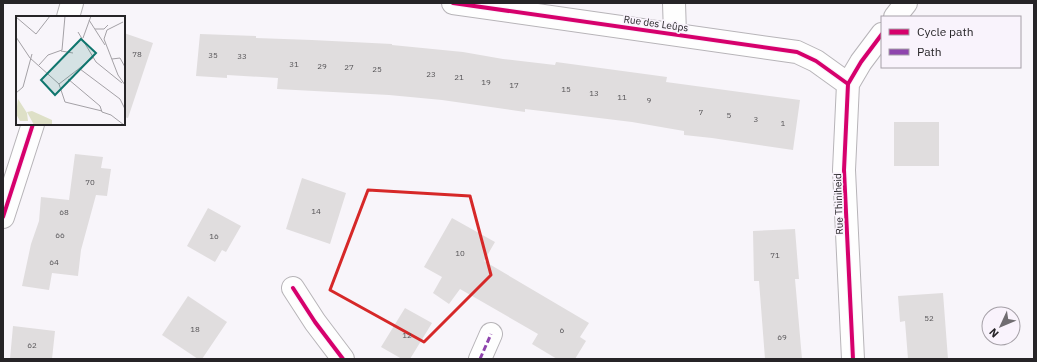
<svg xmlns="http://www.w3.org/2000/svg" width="1037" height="362" font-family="'IBM Plex Sans',sans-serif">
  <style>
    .building { fill: #e0ddde }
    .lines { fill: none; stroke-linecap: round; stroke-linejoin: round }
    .minor-casing { stroke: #b7b4b8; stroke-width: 24 }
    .minor { stroke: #fefefe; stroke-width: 22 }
    .quiet { stroke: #8e44ad; stroke-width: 3; stroke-dasharray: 6 3; stroke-linecap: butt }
    .cycleway-casing { stroke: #f9f3fc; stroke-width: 6 }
    .cycleway { stroke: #d6006c; stroke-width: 4 }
    .marked { fill: none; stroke: #d62828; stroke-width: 3; stroke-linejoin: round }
    .labels { text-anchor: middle; stroke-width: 3.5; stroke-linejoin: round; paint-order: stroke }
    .number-label { font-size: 8px; fill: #545255 }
    .street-label { font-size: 10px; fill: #262427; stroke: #f9f3fc }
    .inset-road { fill: none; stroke: #a4a1a6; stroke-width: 1 }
    .view { fill: #0f766e; fill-opacity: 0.15; stroke: #0f766e; stroke-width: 2 }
    .inset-edge { fill: none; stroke: #262427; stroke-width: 2 }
  </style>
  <rect width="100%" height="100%" fill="#f8f5fa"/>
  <path class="building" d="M124,33l29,10 -25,75 -4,-1z
    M200,34l56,2v2l56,2 80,4v1l71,7 40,7 52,6 1,-3 111,15 -1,5 134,18 -7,50 -81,-12 -28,-3v-4l-52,-9 -107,-13v3l-83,-12 -53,-5 -112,-6 1,-11 -51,-3v3l-31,-2z
    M894,122h45v44h-45z
    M75,154l28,3 -2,11 10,1 -4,27 -11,-1 -15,55 -3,26 -26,-3 -3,17 -27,-4 9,-42 8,-23 2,-24 28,3z
    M302,178l44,15 -16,51 -44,-15z
    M208,208l33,18 -15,26 -4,-2 -7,12 -28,-16z
    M452,218l43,24 -11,19 105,62 -9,14 6,4 -11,18h-18l-25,-15 6,-10 -78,-45 -11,15 -16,-11 9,-16 -18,-10z
    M795,229l4,50h-4l7,80h-37l-6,-78h-5l-1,-50z
    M943,293l5,66h-40l-3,-38 -5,1 -2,-26z
    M188,296l39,26 -25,37h-4l-36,-24z
    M405,308l27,15 -22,36h-8l-21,-12z
    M13,326l42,5 -3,28h-42z"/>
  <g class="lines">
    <defs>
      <path id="minor" d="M453,3l344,49 19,9 32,23
        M674,3l1,31
        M68,17l4,-14
        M895,17l11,-14
        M3,217l30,-93
        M293,288l22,34 28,37
        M480,359l11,-25
        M853,359l-9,-189 4,-86 13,-22 21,-28"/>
    </defs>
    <use href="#minor" class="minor-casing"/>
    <use href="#minor" class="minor"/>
    <path class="quiet" d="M480,359l11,-25"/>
    <defs>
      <path id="cycleway" d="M453,3l344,49 19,9 32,23
        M3,217l30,-93
        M293,288l22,34 28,37
        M853,359l-9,-189 4,-86 13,-22 21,-28"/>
    </defs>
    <use href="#cycleway" class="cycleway-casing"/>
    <use href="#cycleway" class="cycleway"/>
  </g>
  <path class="marked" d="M368,190l102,6 21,79 -67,67 -94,-52z"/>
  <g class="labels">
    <g class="number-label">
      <text x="137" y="57">78</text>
      <text x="213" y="58">35</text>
      <text x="242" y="59">33</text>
      <text x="294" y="67">31</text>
      <text x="322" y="69">29</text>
      <text x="349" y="70">27</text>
      <text x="377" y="72">25</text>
      <text x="431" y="77">23</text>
      <text x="459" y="80">21</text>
      <text x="486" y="85">19</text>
      <text x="514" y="88">17</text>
      <text x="566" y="92">15</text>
      <text x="594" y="96">13</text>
      <text x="622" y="100">11</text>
      <text x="649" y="103">9</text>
      <text x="701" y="115">7</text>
      <text x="729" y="118">5</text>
      <text x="756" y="122">3</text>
      <text x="783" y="126">1</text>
      <text x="90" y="185">70</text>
      <text x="316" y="214">14</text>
      <text x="64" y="215">68</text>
      <text x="60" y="238">66</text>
      <text x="214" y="239">16</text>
      <text x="460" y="256">10</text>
      <text x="775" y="258">71</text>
      <text x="54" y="265">64</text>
      <text x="929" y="321">52</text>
      <text x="195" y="332">18</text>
      <text x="562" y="333">6</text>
      <text x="407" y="338">12</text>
      <text x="782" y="340">69</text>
      <text x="32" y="348">62</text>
    </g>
    <g class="street-label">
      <text transform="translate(656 23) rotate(8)" y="4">Rue des Leûps</text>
      <text transform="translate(838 204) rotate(-92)" y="4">Rue Thiniheid</text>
    </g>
  </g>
  <g transform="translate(16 16)">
    <rect width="109" height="109" fill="#f8f5fa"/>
    <path d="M2,83l9,14 1,8h-8l-4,-7zM16,95l20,9v5h-18l-7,-13z" fill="#dee0c7"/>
    <path class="inset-road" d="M0,1l20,17 14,-18M73,4l16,25M107,6l-16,8 -3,9 14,36 7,10M79,13h9l4,-4M62,16l18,30 26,21M0,21l14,21 29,26 6,18 37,9M67,22l8,-22M45,35l12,2M96,43l8,-1 5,9M23,49l9,-10 14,-5 3,-34M64,53l40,30 5,10M52,63l32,27 2,6 9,3 13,10M43,68l35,-27M0,77l7,-6 9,-33"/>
    <path class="view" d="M65,23l15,14 -41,42 -14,-15z"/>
    <rect width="109" height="109" class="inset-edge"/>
  </g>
  <rect width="1037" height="362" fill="none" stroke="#262427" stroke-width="8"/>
  <rect x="881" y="16" width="140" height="52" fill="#f9f3fc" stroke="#a5a0a7"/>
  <rect x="889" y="29" width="20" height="6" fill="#d6006c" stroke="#a5a0a7"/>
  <text x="917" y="36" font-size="12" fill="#262427">Cycle path</text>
  <rect x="889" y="49" width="20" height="6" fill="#8e44ad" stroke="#a5a0a7"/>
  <text x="917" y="56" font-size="12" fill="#262427">Path</text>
  <g transform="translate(1001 326) rotate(226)"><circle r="19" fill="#f9f3fc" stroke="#a5a0a7"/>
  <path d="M0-3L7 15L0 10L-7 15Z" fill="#706d71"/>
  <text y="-6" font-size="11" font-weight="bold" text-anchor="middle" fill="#262427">N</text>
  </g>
</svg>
